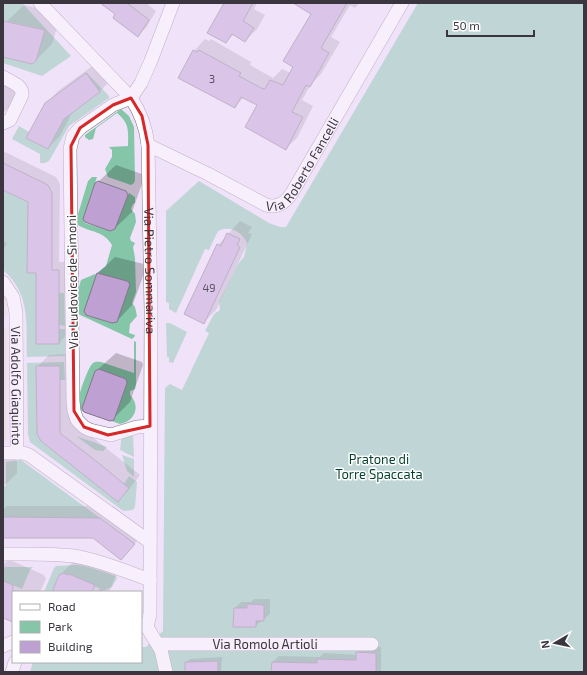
<svg xmlns="http://www.w3.org/2000/svg" width="587" height="675" font-family="'Exo 2',sans-serif">
  <style>
    .education { fill: #efdacc }
    .green { fill: #85c6a9; fill-rule: evenodd }
    .shadow { fill: #0003 }
    .building { fill: #bfa0d2; stroke: #82768a }
    .lines { fill: none; stroke-linecap: round; stroke-linejoin: round }
    .street-casing { stroke: #817589; stroke-width: 14 }
    .street { stroke: #fff; stroke-width: 13 }
    .marked { fill: none; stroke: #d62828; stroke-width: 3; stroke-linejoin: round }
    .labels { text-anchor: middle; stroke-width: 3; stroke-linejoin: round; paint-order: stroke }
    .number-label { font-size: 11px; fill: #5b5063 }
    .street-label { font-size: 13px; fill: #3a353e; stroke: #fff }
    .park-label { font-size: 13px; fill: #053f2c; stroke: #fff }
  </style>
  <rect width="100%" height="100%" fill="#f0e2f9"/>
  <path class="education" d="M3,293l3,4 1,19 -3,3v8l3,3v110l-4,4z"/>
  <path class="green" d="M3,3h19l49,53 -29,20 -39,-13v-6l29,7 4,-3 8,-29 -2,-3 -36,-8 -3,3z
    M418,3h166v669h-554l3,-10h108v-15h5l17,-16 2,-243 5,-4 12,6 27,-57 -4,-2 9,-17 6,-4 -1,-8 19,-38 6,-7 3,-14c-5,-11 -17,-18 -29,-12l-9,19 -4,-1 -29,64 -7,-4v-6l-3,-1v-91l33,-30 70,42 11,4h6z
    M86,72l23,24v2l-40,28 -20,35 -4,2h-5v-9l-28,-15 7,-13 10,6 -3,6 22,11 16,-30 36,-27 -14,-19z
    M121,109l8,7 5,11 1,53 -1,3 -3,2 -23,-8 -3,-8 7,-12v-7l-3,-3 19,-1c0,-15 2,-22 -11,-33l-21,15 -3,11 -4,1 -4,-3v-2z
    M92,177h5l-14,42 2,4 25,8 5,-2 13,-34 1,-2 6,4v6l-2,1 -2,5 4,5 1,8 -6,16 1,3 4,2 -2,4 2,11 1,34 -4,11 3,4 2,9 -7,8 -1,9 6,2v1l-3,3 -54,-25 1,-27 2,-7 14,-6 2,1 -11,40 26,8 5,-2 13,-37 -3,-3 -30,-8 9,-7 6,-21c-9,-15 -21,-12 -34,-20v-11l10,-33z
    M3,190l25,12 -1,70 9,1v71h23v-15h6v27l-38,1c-1,-33 4,-63 -24,-87z
    M59,293h5l1,33 -6,-1z
    M166,323h4l17,9 -14,31 -4,-1v-5h-2z
    M134,341l2,1v42l-1,5 -5,2v4c11,11 5,26 -10,29l-38,-13c-1,-1 -4,-4 -4,-5 -2,-6 10,-38 14,-42 3,-3 6,-2 9,-2l33,11zM99,369l27,10 1,4 -13,37 -4,1 -26,-9z
    M64,362l1,18h-5l-24,-14 1,68 4,7 77,61 6,-18 5,-8 8,6 -2,25 -2,3 -9,1 -2,-1 -92,-68 -2,-8 -1,-71z
    M123,435l10,1 1,21 -14,-7 1,-9z
    M76,436l31,11 -4,4 -8,-1z
    M122,455l12,4v18l-7,-6z
    M21,460l79,58 -97,-1v-31h3v-24z
    M76,565c13,1 27,7 40,11l1,2 -5,9 -12,5 -1,-4 -5,-2 1,-1 -26,-11 -1,1 -5,-2 -4,2 -7,17h-8l10,-24 2,-2z
    M3,567h30l-3,3 -8,19 -19,-8z"/>
  <path class="shadow" d="M101,3h45l10,8 -10,17 -9,8 -21,-22z
    M225,3h32l-3,6 11,6 -8,14 -12,12 -11,-7 -8,8z
    M307,3h52l-4,5 -5,-3 -19,32 9,5 -19,32 -10,10 -9,16 11,6 -16,32 -12,11 -27,-45 -14,-7 -9,10 -41,-56 11,-12 4,2 2,-2 40,23 -1,3 23,13 9,-9 9,4 22,-59z
    M24,5l37,9 -9,30 -17,17 -32,-5v-31z
    M98,62l13,18 -12,12 -26,19 -13,25 -12,12 -2,-44 12,-13z
    M3,74l20,11 -8,16 -12,12z
    M3,151l53,26 4,7 -1,78h8v72l-8,9 -22,-71 -8,-71 -26,-12z
    M116,165l26,9 2,4 -12,34 -17,16 -19,-44z
    M240,221l12,6 -4,6 4,1 -36,76 -12,12 -18,-8 32,-69z
    M3,241l4,2 -4,7z
    M115,257l29,7 2,4 -13,36 -16,17 -19,-48z
    M116,353l26,9 1,3 -13,37 -17,17 -17,-48z
    M72,354v67l68,54 -10,13 -12,12 -76,-59 -5,-74 12,-12z
    M3,450h14v23l-12,12h-2z
    M7,506h106l33,25 -25,27 -27,-21h-91v-27z
    M76,559l39,13 1,3 -7,17h-56l6,-16z
    M10,560l34,15 2,4 -6,13h-27v29l-10,-4v-52l4,-4z
    M254,599h16v15l-15,12h-21l1,-18 6,-6h10z
    M363,647h18v25h-109l1,-10 6,-6 41,1 4,-4 33,2v-2z
    M222,657l-1,15h-35v-9l4,-4z"/>
  <path class="building" d="M100,3h27l22,17 -11,17 -25,-19 2,-4z
    M224,3h29l-10,18 11,7 -9,14 -13,-8 -6,9 -19,-10z
    M293,3h54l-26,45 8,5 -19,34 -4,-2 -14,27 11,5 -17,33 -41,-23 12,-22 -16,-8 -6,11 -57,-30 15,-28 4,2 2,-2 42,23 -2,3 24,13v-1l2,1 5,-9 13,5 10,-18 -10,-6 28,-47z
    M3,21l42,9 -9,31 -4,3 -29,-7z
    M86,73l14,19 -36,27 -16,30 -22,-11 19,-35z
    M3,163l45,22 4,8v77h7v74h-23v-71h-9l1,-71 -25,-12z
    M98,181l28,10 2,4 -13,34 -5,2 -25,-9 -2,-3 12,-36z
    M227,233l13,6 -3,6 3,2 -36,77 -20,-10 33,-70 4,2z
    M97,273l30,8 3,3 -13,38 -5,1 -26,-8 -2,-4z
    M36,366h24v67l41,32 28,23 -11,14 -77,-61 -4,-7z
    M99,369l27,10 1,4 -13,37 -4,1 -26,-9 -2,-4 13,-37z
    M3,517l97,1 35,26 -14,16 -28,-22h-90z
    M63,573l5,2 1,-1 26,11 -3,7h-40l7,-17z
    M3,581l10,4v37l-10,-4z
    M247,604l17,1v16h-8v6h-23l1,-19h13z
    M356,652l20,1v19h-105l1,-10 45,1v-4l39,1z
    M218,661v11h-33v-10z"/>
  <g class="lines">
    <defs>
      <g id="street">
        <path id="s1" d="M40,3l91,95c10,15 15,29 17,47l3,166 -1,303 -3,13"/>
        <path d="M3,77c8,5 20,8 19,18l-12,25 -7,3"/>
        <path id="s2" d="M148,145l60,29 58,31c13,4 21,-4 27,-14l109,-188"/>
        <path id="s3" d="M3,282l10,15 3,16 1,140h6l6,2 121,87"/>
        <path d="M150,426l-13,1 -26,8 -21,-5 -6,-3 -7,-7 -3,-9 -1,-10 -3,-252 3,-13 7,-8 33,-23 18,-7 10,-15 9,-20 23,-60"/>
        <path d="M3,453h14"/>
        <path d="M3,554c23,0 47,-1 71,2 25,4 51,15 76,24"/>
        <path d="M147,627l14,23 5,22"/>
        <path id="s4" d="M158,644h214"/>
        <path d="M3,646l10,-4"/>
        <path d="M12,672l3,-10"/>
      </g>
    </defs>
    <use href="#street" class="street-casing"/>
    <use href="#street" class="street"/>
  </g>
  <path d="M0 0H587V675H0ZM131,98l11,18 6,29 2,281 -42,9 -24,-8 -10,-16 -3,-265 9,-18 33,-23z" fill="#f0e2f9" fill-opacity=".55" fill-rule="evenodd"/>
  <path class="marked" d="M131,98l11,18 6,29 2,281 -42,9 -24,-8 -10,-16 -3,-265 9,-18 33,-23z"/>
  <g class="labels">
    <g class="number-label">
      <text x="212" y="83">3</text>
      <text x="209" y="292">49</text>
    </g>
    <g class="street-label">
      <text dy="5" stroke="none"><textPath href="#s2" startOffset="191">Via Roberto Fancelli</textPath></text>
      <text dy="5" stroke="none"><textPath href="#s1" startOffset="308">Via Pietro Sommariva</textPath></text>
      <text transform="translate(72 282) rotate(-91)" y="5">Via Ludovico de Simoni</text>
      <text dy="5" stroke="none"><textPath href="#s3" startOffset="107">Via Adolfo Giaquinto</textPath></text>
      <text dy="5" stroke="none"><textPath href="#s4" startOffset="107">Via Romolo Artioli</textPath></text>
    </g>
    <g class="park-label">
      <text x="379" y="464">Pratone di<tspan x="379" dy="15">Torre Spaccata</tspan></text>
    </g>
  </g>
  <rect width="587" height="675" fill="none" stroke="#3a353e" stroke-width="8"/>
  <rect x="12" y="591" width="130" height="72" fill="#ffffff" stroke="#b0aeb2"/>
  <rect x="20" y="604" width="20" height="6" fill="#ffffff" stroke="#b0aeb2"/>
  <text x="48" y="611" font-size="12" fill="#3a353e">Road</text>
  <rect x="20" y="621" width="20" height="12" fill="#85c6a9" stroke="#b0aeb2"/>
  <text x="48" y="631" font-size="12" fill="#3a353e">Park</text>
  <rect x="20" y="641" width="20" height="12" fill="#bfa0d2" stroke="#b0aeb2"/>
  <text x="48" y="651" font-size="12" fill="#3a353e">Building</text>
  <g transform="translate(555 643) rotate(261)" stroke="#ffffff" stroke-width="3" paint-order="stroke">
  <path d="M0-3L7 15L0 10L-7 15Z" fill="#3a353e"/>
  <text y="-6" font-size="11" font-weight="bold" text-anchor="middle" fill="#3a353e">N</text>
  </g>
  <path d="M447 30v6h87v-6" fill="none" stroke="#3a353e" stroke-width="2"/>
  <text x="453" y="30" font-size="12" fill="#3a353e" stroke="#ffffff" stroke-width="3" paint-order="stroke">50 m</text>
</svg>
